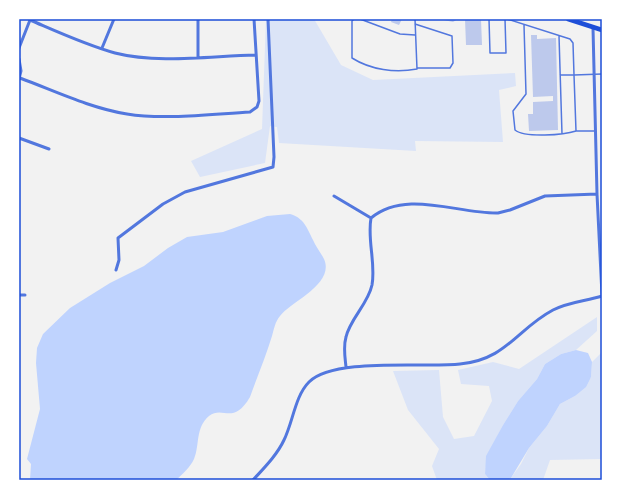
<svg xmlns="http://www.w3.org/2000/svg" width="621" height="499" font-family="Merriweather,serif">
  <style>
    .green { fill: #dbe4f7 }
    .water { fill: #bfd3fe }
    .building { fill: #bdc9ec }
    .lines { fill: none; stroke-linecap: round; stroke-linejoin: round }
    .service { stroke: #5277de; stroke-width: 1.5 }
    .minor { stroke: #5277de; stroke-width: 3 }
    .secondary { stroke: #1d4ed8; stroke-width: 4.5 }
    .neatline { fill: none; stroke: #1d4ed8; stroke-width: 1.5 }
  </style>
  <rect width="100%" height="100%" fill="#f2f2f2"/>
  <path class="green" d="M266,19h48l27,46 32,15 142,-7 1,13 -17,4 4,52 -88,-1 1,10 -137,-8 -2,-16 -7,-1 -5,37 -65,14 -9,-16 71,-32z
    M597,317v14l-21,19 -15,4 -16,10 -8,15 -19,22 -15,24 -16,31 -2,18 5,6h-53l-5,-14 7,-17 -31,-39 -15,-39 46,-1 4,47 11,22 20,-3 18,-35 -3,-15 -28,-2 -3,-14 35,-8 26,7z
    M602,352v107l-52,1 -7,20h-36l4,-2 10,-14 8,-16 18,-22 13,-22 15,-8 16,-19 1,-15z"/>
  <path class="water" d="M290,214c14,4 17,14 23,26 3,7 8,13 11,19 11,25 -32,42 -44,57 -5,6 -6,13 -8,20 -6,20 -15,41 -22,61 -17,29 -27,8 -41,19 -14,12 -9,29 -15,43 -3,7 -12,16 -18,21h-146l1,-16 -4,-5 13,-50 -4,-46 1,-15 6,-14 27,-26 40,-25 34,-17 24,-18 19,-11 36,-5 44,-16z
    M576,350l12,3 4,9 -1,15 -5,10 -11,9 -15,8 -13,22 -18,22 -18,30 -4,2h-17l-5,-6 1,-18 17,-31 15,-24 19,-22 8,-15 16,-10z"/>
  <path class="building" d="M392,19h10l-3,6 -8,-3z
    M439,19h19l-5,3z
    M465,19h16l1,26h-16z
    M531,35h6v4l19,-1 2,92 -29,1 -1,-17h5v-12l20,-1v-5l-20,1z"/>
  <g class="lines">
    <path class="service" d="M354,19l-2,2v37c19,12 43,15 65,11l-2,-50
      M360,19l40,15 15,1
      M489,19l1,34h16l-1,-34
      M507,19l63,20 3,4 1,32 28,-1
      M415,24l37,12 1,27 -3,5h-33
      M524,25l2,69 -13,17 2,19c10,8 49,5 61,1
      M559,36l3,98
      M560,75h14l2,56h19"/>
    <path class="minor" d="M198,19v38
      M30,20c28,12 56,25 85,33 43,11 96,3 140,2
      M593,28l4,166 5,101
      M19,48l11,-28
      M102,48l12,-29
      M19,59l2,12 -2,8
      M20,78c35,13 70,30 107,36 36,6 86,0 123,-2l7,-5 2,-6 -5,-82
      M19,138l30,11
      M334,196l37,22
      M371,218c35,-29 87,-4 127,-5l12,-3 35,-14 52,-2
      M116,270l3,-10 -1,-22 45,-34 22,-12 88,-25 1,-10 -6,-138
      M19,295h6
      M346,367c-1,-10 -3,-20 0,-30 4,-18 22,-33 26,-52 4,-22 -5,-45 -1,-67
      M253,480c11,-12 24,-25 31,-40 9,-18 11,-44 25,-58 24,-25 117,-14 151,-18 46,-4 57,-35 93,-54 15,-8 33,-9 49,-14"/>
    <path class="secondary" d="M568,19l34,11"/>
  </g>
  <rect width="621" height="499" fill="none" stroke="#ffffff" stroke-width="40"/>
  <rect x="20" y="20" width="581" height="459" class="neatline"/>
</svg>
